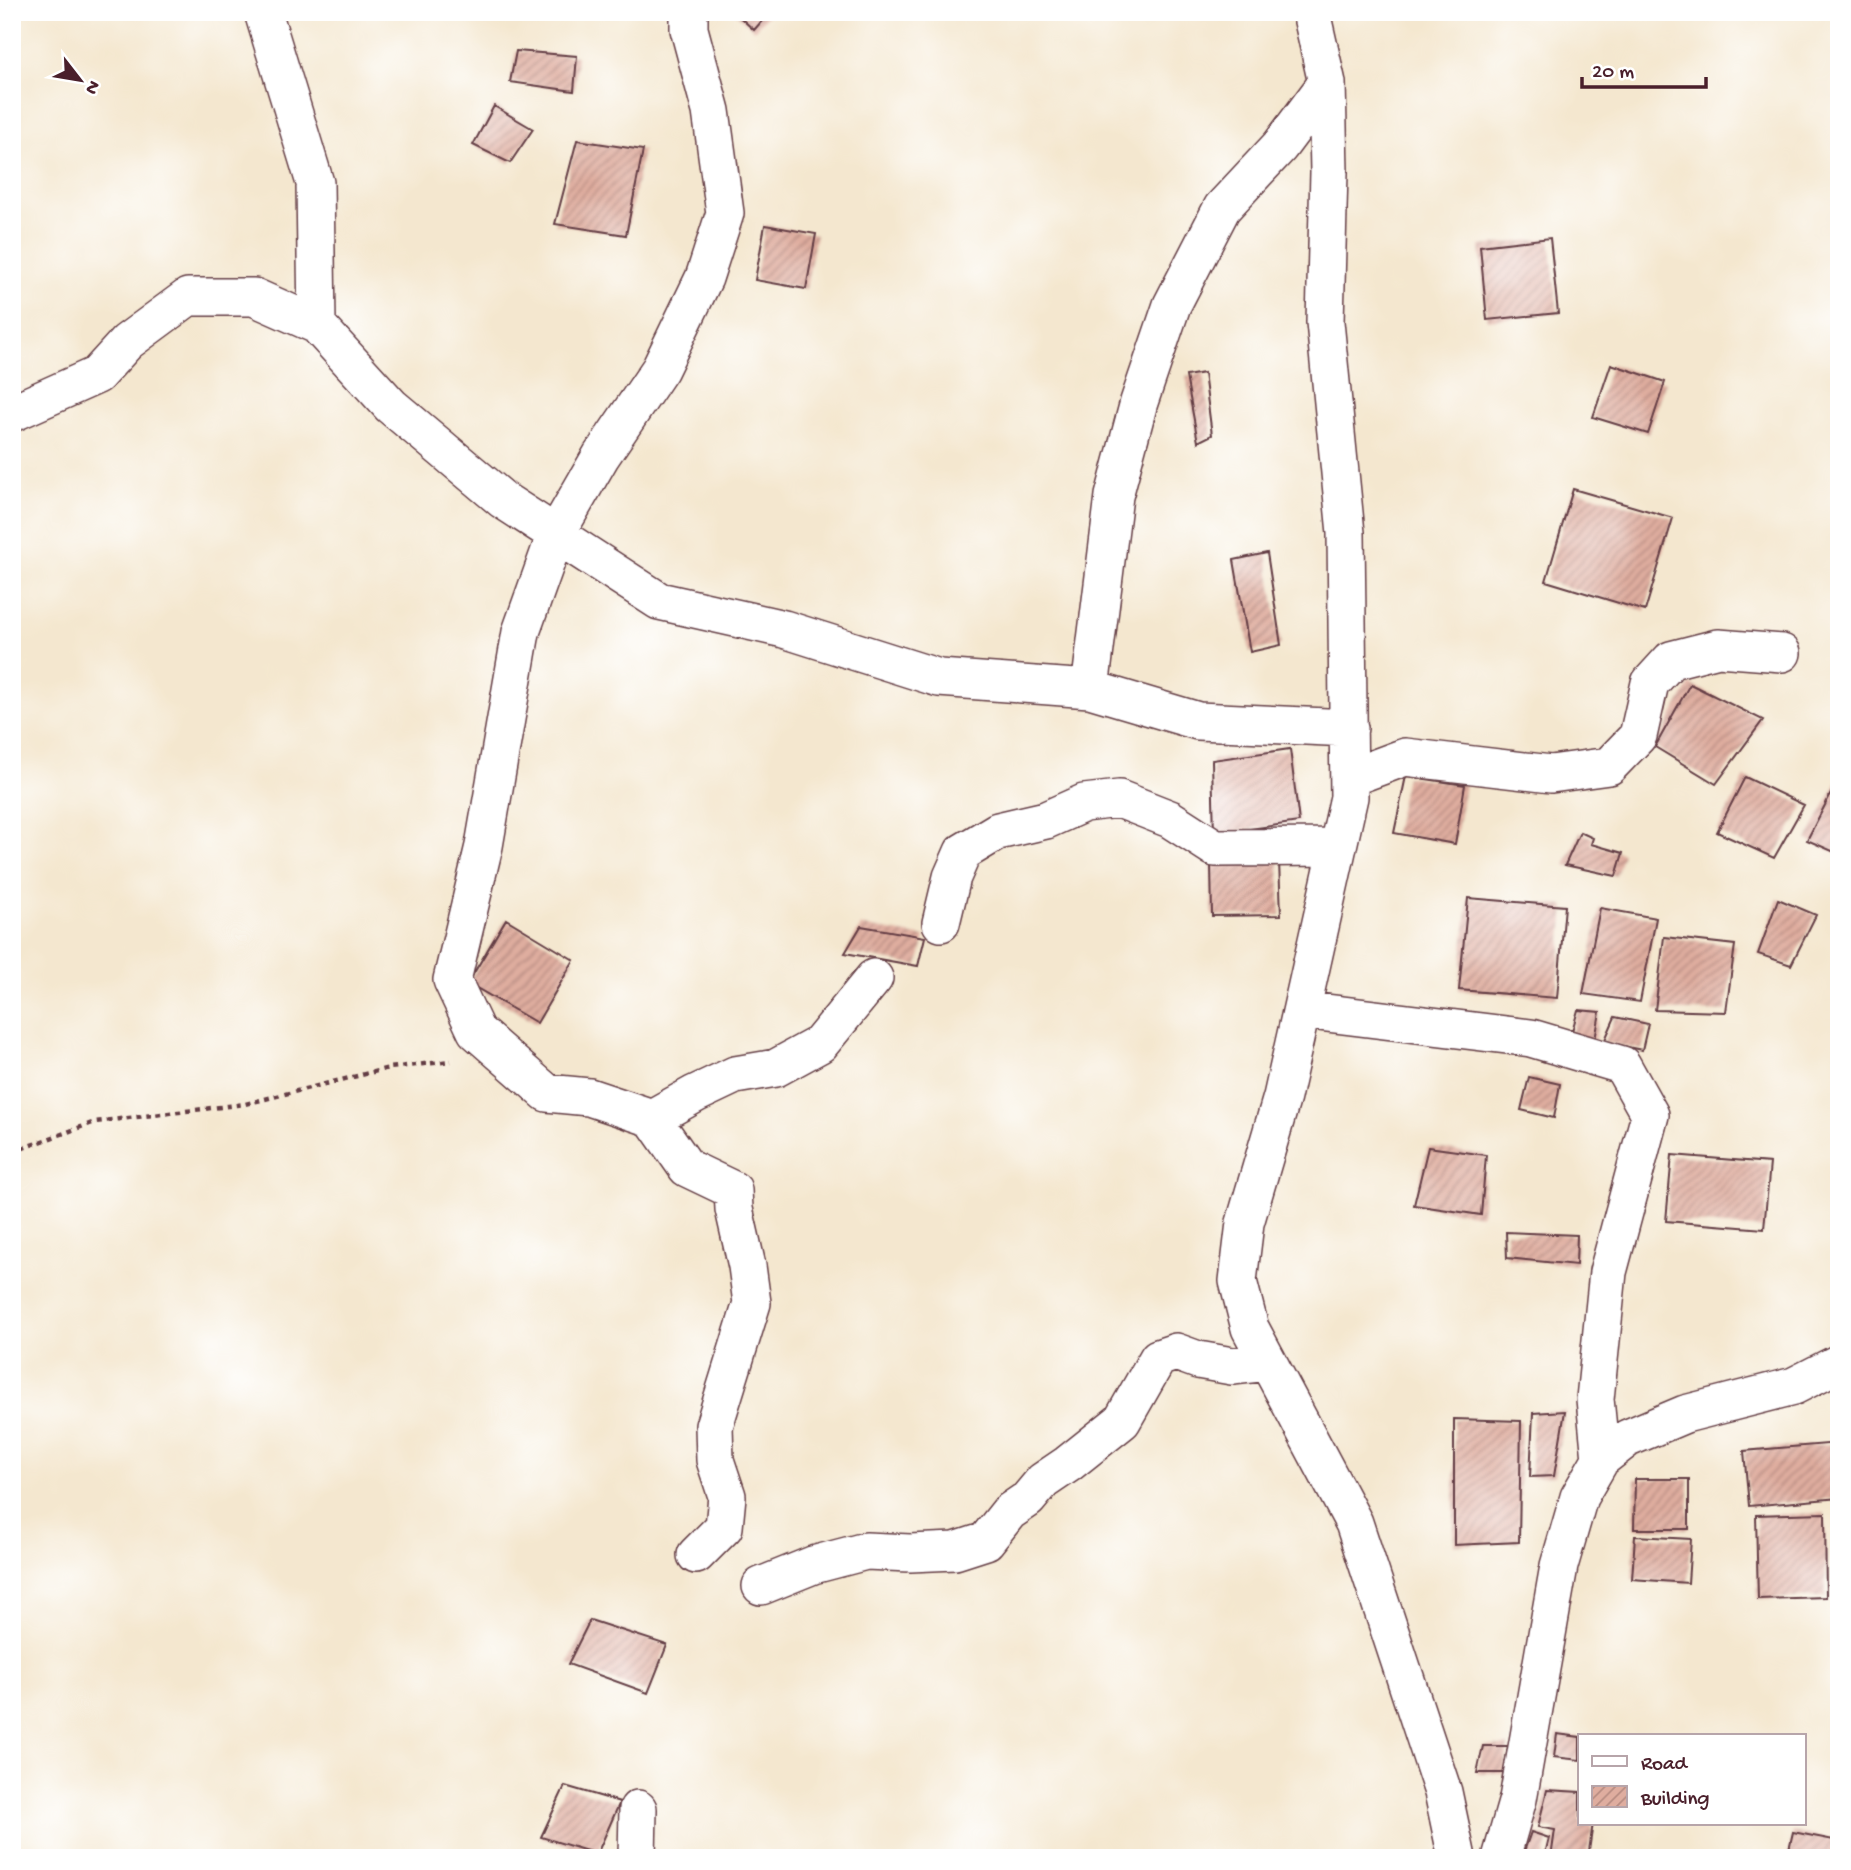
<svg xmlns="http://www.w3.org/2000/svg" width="1851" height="1870" font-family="'Gochi Hand',sans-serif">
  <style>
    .building { fill: url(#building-hatch) }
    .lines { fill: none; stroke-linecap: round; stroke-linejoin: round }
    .street-casing { stroke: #643d44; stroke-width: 40 }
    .path { stroke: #643d44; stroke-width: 4.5; stroke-dasharray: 5 5; stroke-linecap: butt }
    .street { stroke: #fff; stroke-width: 37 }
  </style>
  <defs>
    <pattern id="building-hatch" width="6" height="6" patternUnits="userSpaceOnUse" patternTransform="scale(1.75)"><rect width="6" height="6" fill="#dfad9f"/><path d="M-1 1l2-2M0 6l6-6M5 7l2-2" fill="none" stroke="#b78c82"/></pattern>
  </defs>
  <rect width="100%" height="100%" fill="#fff"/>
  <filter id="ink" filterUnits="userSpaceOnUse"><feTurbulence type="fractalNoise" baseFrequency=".0143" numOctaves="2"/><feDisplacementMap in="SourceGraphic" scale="14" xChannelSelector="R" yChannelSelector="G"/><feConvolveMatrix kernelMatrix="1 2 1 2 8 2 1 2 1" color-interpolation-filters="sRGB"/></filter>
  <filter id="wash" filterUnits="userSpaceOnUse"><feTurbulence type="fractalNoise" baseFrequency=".00686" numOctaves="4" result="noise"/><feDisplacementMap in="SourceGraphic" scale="28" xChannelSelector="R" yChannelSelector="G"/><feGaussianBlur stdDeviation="1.57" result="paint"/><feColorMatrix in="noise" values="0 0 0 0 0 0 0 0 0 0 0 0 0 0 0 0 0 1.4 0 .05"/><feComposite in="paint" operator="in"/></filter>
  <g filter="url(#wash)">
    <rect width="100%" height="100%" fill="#f4e7cf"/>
    <g id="blocks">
      <path class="building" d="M734,12h36l-16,18z
        M516,51l61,5 -3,35 -64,-9z
        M494,106l39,23 -23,34 -37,-18z
        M577,140l66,10 -17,85 -71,-11z
        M765,225l51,9 -10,55 -51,-9z
        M1550,238l8,75 -71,7 -7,-74z
        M1611,364l54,18 -17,52 -55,-17z
        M1204,373l8,62 -14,7 -12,-66z
        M1573,489l100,29 -28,93 -99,-30z
        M1267,553l14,92 -31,7 -16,-92z
        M1690,684l73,36 -47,64 -61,-37z
        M1290,749l9,73 -85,12 -2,-74z
        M1406,776l59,9 -10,59 -61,-11z
        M1745,777l59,28 -30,53 -57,-26z
        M1839,778v76l-32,-14z
        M1580,832l13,6 -2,6 32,9 -7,23 -51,-11z
        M1279,861l2,54 -69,1 -1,-53z
        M1468,898l97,8 -8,92 -98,-8z
        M1778,899l38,16 -25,50 -33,-11z
        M1600,908l56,10 -16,84 -57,-8z
        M506,919l68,41 -37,63 -69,-40z
        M861,926l64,11 -7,29 -73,-13z
        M1664,937l71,8 -9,67 -71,-2z
        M1578,1010l22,2 -5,28 -25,-2z
        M1615,1017l33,7 -6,26 -38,-8z
        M1529,1077l31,7 -6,34 -33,-8z
        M1428,1147l58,8 -5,60 -67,-10z
        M1672,1155l98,8 -6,66 -98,-8z
        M1506,1232l71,3 -1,30 -69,-7z
        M1565,1411l-11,65 -24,1 3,-64z
        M1454,1419l67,2 -2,121 -65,3z
        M1839,1443v55l-90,8 -5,-55z
        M1635,1479h54v50h-55z
        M1825,1513l1,84 -68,2 -2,-84z
        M1635,1536l56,3 -3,44 -56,-4z
        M590,1620l77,25 -19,48 -80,-29z
        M1557,1734l23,3v23l-26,-3z
        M1483,1746h25l-4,27h-27z
        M565,1786l55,16 -23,52 -56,-17z
        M1547,1790l33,2v31h13l-5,35h-37l4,-28 -17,-3z
        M1531,1832l18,6 -5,20 -22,-1z
        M1793,1832l46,9v17h-52z"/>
    </g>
  </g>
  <g filter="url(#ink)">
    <use href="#blocks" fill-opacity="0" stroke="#643d44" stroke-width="2"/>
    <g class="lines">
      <defs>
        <path id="street" d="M263,12l52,171 2,142
          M689,12v17l22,82 14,102 -21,65 -44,91 -59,87 -45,78 -35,98 -37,214 -32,134 24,51 71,62 42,4 63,21 35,50 46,22 1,19 13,57 5,37 -38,123 1,34 12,36 -3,31 -28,28
          M1311,12l16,71 2,89 -4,150 21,211 3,264 -67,300 -37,126 -7,58 12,47 104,195 89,269 14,66
          M12,413l85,-38 30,-33 61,-45h66l63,28 74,81 112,94 156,101 125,28 155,49 151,11 108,32 151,7
          M1090,689l24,-193 25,-94 33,-97 50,-97 58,-62 47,-63
          M1349,778l56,-21 146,17 58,-8 29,-30 12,-53 21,-23 47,-12 64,5
          M941,923l11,-46 11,-25 35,-21 48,-11 38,-17 35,-4 51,20 45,29 123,-1
          M1302,1010l229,28 91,27 28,50 -42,157 -13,127 6,60
          M652,1118l43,-24 40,-19 41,-7 44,-24 54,-66
          M761,1586l52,-21 53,-14 44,2 45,-2 31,-10 23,-29 19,-13 15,-18 25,-17 54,-43 36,-63 18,-6 22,8 34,6 36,-4
          M637,1858l1,-49
          M1501,1858l17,-59 41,-233 20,-69 22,-38 27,-21 57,-24 109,-28 45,-23"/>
      </defs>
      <use href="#street" class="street-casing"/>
      <path class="path" d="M12,1152l83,-30 150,-18 144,-36 62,-7"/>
      <use href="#street" class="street"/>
    </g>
  </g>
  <rect width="1851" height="1870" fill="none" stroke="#fff" stroke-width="42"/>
  <rect x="1578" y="1734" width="228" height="91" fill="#ffffff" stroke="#b7a5aa" stroke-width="2"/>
  <rect x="1592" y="1756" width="35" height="10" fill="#ffffff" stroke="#b7a5aa" stroke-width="2"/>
  <text x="1641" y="1769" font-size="21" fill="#4a1f2b">Road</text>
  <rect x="1592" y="1786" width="35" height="21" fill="url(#building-hatch)" stroke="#b7a5aa" stroke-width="2"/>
  <text x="1641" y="1804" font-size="21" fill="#4a1f2b">Building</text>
  <g transform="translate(80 80) rotate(121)" stroke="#ffffff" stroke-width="5" paint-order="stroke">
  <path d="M0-5L12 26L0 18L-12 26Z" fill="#4a1f2b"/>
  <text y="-10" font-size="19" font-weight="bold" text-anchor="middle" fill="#4a1f2b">N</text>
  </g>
  <path d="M1582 77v10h124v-10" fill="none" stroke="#4a1f2b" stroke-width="3.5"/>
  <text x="1592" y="77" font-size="21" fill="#4a1f2b" stroke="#ffffff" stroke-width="5" paint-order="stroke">20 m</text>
</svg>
